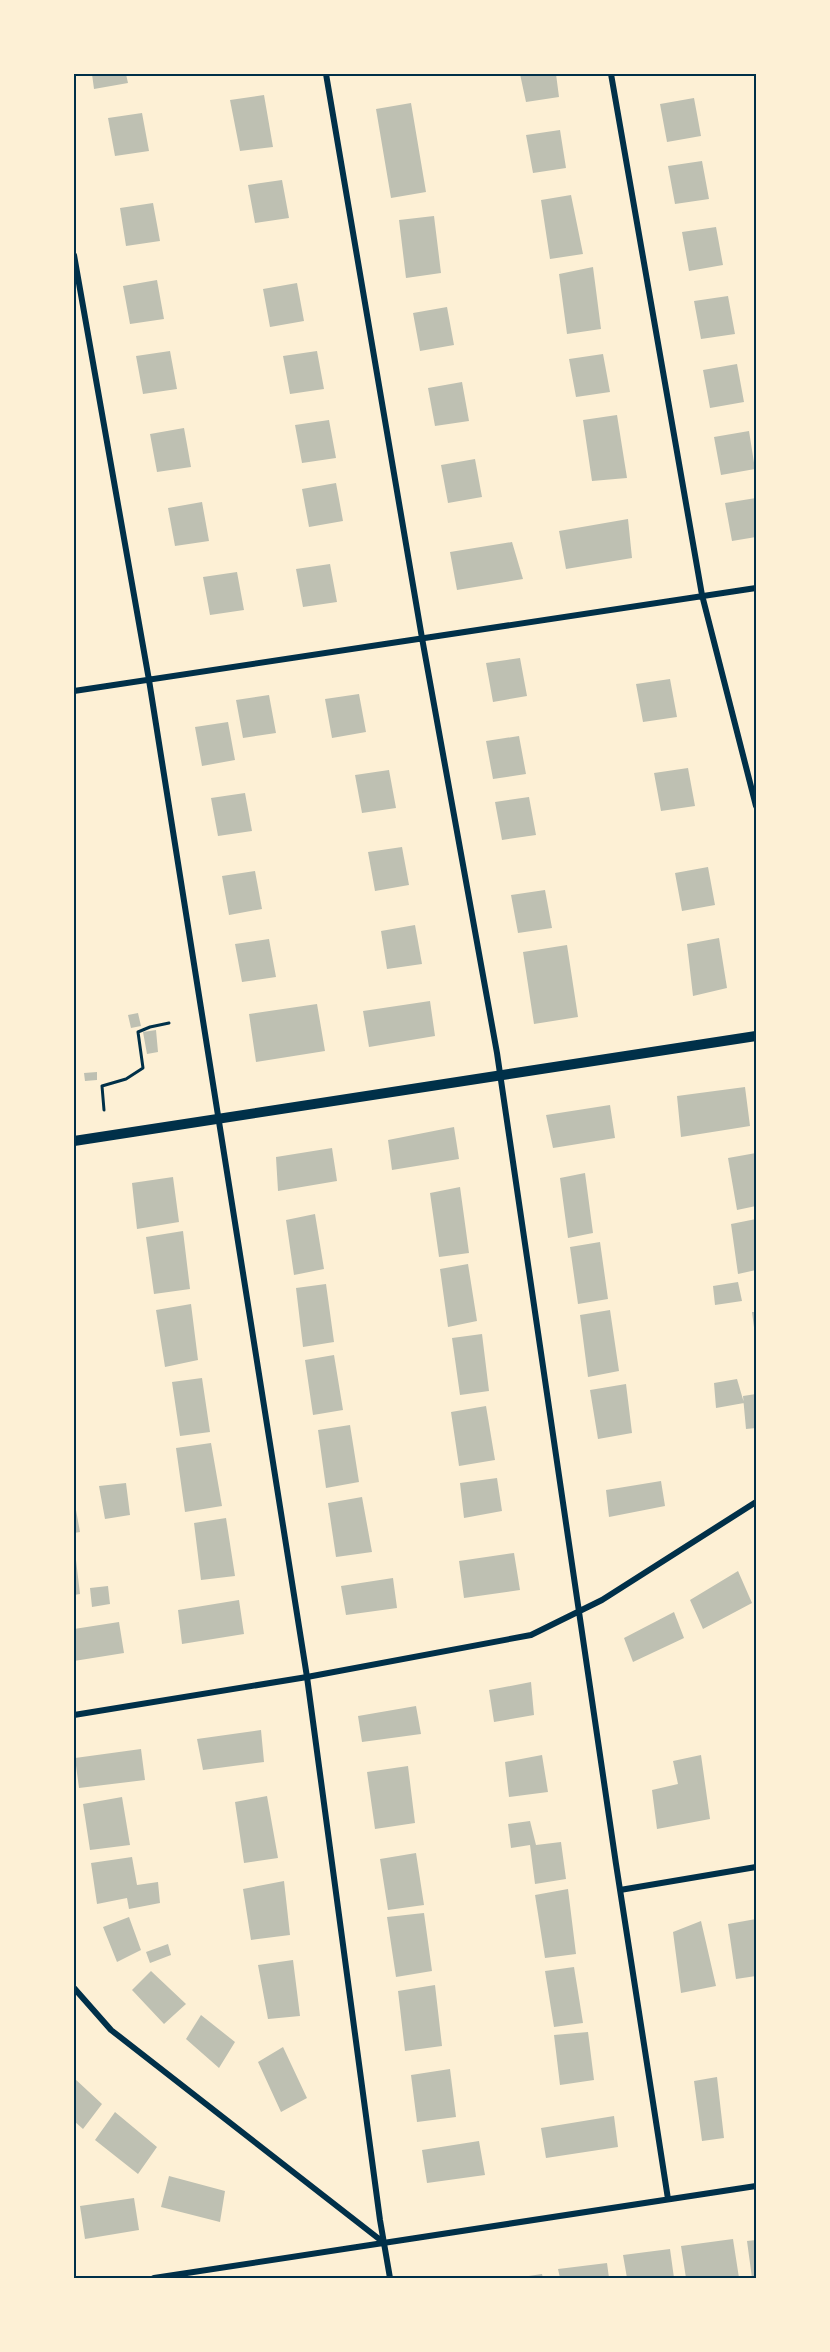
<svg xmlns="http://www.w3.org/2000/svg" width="830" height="2352" font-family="Commissioner,sans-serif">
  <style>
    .building { fill: #bec0b2 }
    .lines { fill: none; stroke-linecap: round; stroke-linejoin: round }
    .path { stroke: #003049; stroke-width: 3 }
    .minor { stroke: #003049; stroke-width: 6 }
    .tertiary { stroke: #003049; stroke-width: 10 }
    .neatline { fill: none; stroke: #003049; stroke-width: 2 }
  </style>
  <rect width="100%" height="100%" fill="#fdf0d5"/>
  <path class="building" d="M92,74h34l2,9 -34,6z
    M520,74h36l3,23 -33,5z
    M264,95l9,52 -33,4 -10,-51z
    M694,98l7,38 -34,6 -7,-38z
    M411,103l15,89 -35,6 -15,-89z
    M142,113l7,38 -34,5 -7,-38z
    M560,130l6,38 -33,5 -7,-38z
    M702,161l7,38 -34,5 -7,-38z
    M282,180l7,38 -34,5 -7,-38z
    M571,195l12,59 -33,5 -9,-59z
    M153,203l7,38 -34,5 -6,-38z
    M434,216l7,57 -35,5 -7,-58z
    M716,227l7,38 -34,6 -7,-39z
    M593,267l8,62 -34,5 -8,-60z
    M157,280l7,39 -34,5 -7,-38z
    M297,283l7,38 -34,6 -7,-38z
    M728,296l7,38 -34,5 -7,-38z
    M447,307l7,38 -34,6 -7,-38z
    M170,351l7,38 -34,5 -7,-38z
    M317,351l7,38 -34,5 -7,-38z
    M603,354l7,38 -34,5 -7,-38z
    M737,364l7,38 -34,6 -7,-38z
    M462,382l7,39 -34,5 -7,-38z
    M617,415l10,63 -35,3 -9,-61z
    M329,420l7,38 -34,5 -7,-38z
    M184,428l7,39 -34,5 -7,-38z
    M749,431l6,38 -34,6 -7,-38z
    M475,459l7,38 -34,6 -7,-38z
    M336,483l7,38 -34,6 -7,-38z
    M756,498v39l-24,4 -7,-38z
    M202,502l7,39 -34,5 -7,-38z
    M628,519l4,39 -66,11 -7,-38z
    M512,542l11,37 -66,11 -7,-38z
    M330,564l7,38 -34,5 -7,-38z
    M237,572l7,38 -34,5 -7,-38z
    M520,658l7,38 -34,6 -7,-39z
    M670,679l7,38 -34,5 -7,-38z
    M359,694l7,38 -34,6 -7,-39z
    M269,695l7,38 -33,5 -7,-38z
    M228,722l7,38 -33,6 -7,-39z
    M519,736l7,38 -33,5 -7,-38z
    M688,768l7,38 -34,5 -7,-38z
    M389,770l7,38 -34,5 -7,-38z
    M245,793l7,38 -34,5 -7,-38z
    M529,797l7,38 -34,5 -7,-38z
    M402,847l7,38 -34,6 -7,-39z
    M708,867l7,38 -33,6 -7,-38z
    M255,871l7,38 -33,6 -7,-39z
    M545,890l7,38 -34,5 -7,-38z
    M415,925l7,39 -35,5 -6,-38z
    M719,938l8,50 -34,8 -6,-52z
    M269,939l7,38 -34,5 -7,-38z
    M567,945l11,72 -44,7 -11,-72z
    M430,1001l5,35 -66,11 -6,-36z
    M317,1004l8,47 -69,11 -7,-48z
    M138,1013l3,13 -10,2 -3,-13z
    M156,1030l2,22 -11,2 -4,-22z
    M97,1072v8l-12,1 -1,-8z
    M745,1087l5,39 -69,11 -4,-41z
    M610,1105l5,33 -62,10 -7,-33z
    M454,1127l5,32 -67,11 -4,-30z
    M332,1148l5,33 -59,10 -2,-34z
    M756,1153v53l-19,4 -9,-52z
    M585,1173l8,60 -25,5 -8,-60z
    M173,1177l6,45 -42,7 -5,-46z
    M460,1187l9,66 -30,4 -9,-64z
    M315,1214l9,55 -30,6 -8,-55z
    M756,1219v51l-18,4 -7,-50z
    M183,1231l7,58 -36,5 -8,-57z
    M600,1242l8,57 -30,5 -8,-57z
    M468,1264l9,57 -29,6 -8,-58z
    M738,1282l4,19 -27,4 -2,-19z
    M326,1284l8,58 -31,5 -7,-59z
    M191,1304l7,56 -33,7 -9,-57z
    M610,1310l9,61 -31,6 -8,-62z
    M752,1312h4v23h-1z
    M482,1334l7,57 -29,4 -8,-57z
    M334,1355l9,55 -30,5 -8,-55z
    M202,1378l8,54 -30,4 -8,-54z
    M737,1379l7,24 -28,5 -2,-25z
    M626,1384l6,49 -34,6 -8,-49z
    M756,1394v34l-10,1 -3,-33z
    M486,1406l9,54 -36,6 -8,-54z
    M350,1425l9,57 -33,6 -8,-58z
    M211,1443l11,63 -37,6 -9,-64z
    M497,1478l5,33 -38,7 -4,-35z
    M661,1481l4,25 -56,11 -3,-27z
    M126,1483l4,32 -25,4 -6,-33z
    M362,1497l10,55 -36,5 -8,-54z
    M74,1499l6,33 -6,1z
    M226,1518l9,58 -34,4 -7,-57z
    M514,1553l6,37 -56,8 -5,-37z
    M74,1560h2l4,34 -6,1z
    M738,1571l14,32 -49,26 -13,-29z
    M393,1578l4,30 -51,7 -5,-29z
    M108,1586l2,18 -18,3 -2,-19z
    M239,1600l5,34 -62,10 -4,-34z
    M674,1612l10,26 -51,24 -9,-24z
    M119,1622l5,31 -50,8v-32z
    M531,1682l3,33 -40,7 -5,-32z
    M416,1706l5,28 -59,8 -4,-26z
    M261,1730l3,32 -61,8 -6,-31z
    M141,1749l4,31 -66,8 -4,-30z
    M542,1755l6,37 -39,5 -4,-35z
    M701,1755l9,64 -53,10 -5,-39 26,-6 -5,-23z
    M408,1766l7,57 -40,6 -8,-57z
    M267,1796l11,62 -34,5 -9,-61z
    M122,1797l8,48 -40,5 -7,-46z
    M530,1821l6,24 25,-3 5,37 -31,5 -5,-39 -19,3 -3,-24z
    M416,1853l8,52 -36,5 -8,-51z
    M132,1857l5,28 21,-3 2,21 -31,6 -2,-11 -30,6 -6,-41z
    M284,1881l6,54 -39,5 -8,-51z
    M568,1889l8,65 -31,4 -10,-63z
    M424,1913l8,58 -36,6 -9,-60z
    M129,1917l12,33 -24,12 -14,-35z
    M756,1919v57l-20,3 -8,-55z
    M701,1921l15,65 -35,7 -8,-61z
    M168,1944l3,11 -21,8 -4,-11z
    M293,1960l7,56 -32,3 -10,-54z
    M574,1967l9,56 -29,4 -9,-56z
    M151,1971l35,33 -22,20 -32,-34z
    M435,1985l7,61 -37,5 -7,-60z
    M201,2015l34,27 -16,26 -33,-29z
    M588,2032l6,48 -34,5 -6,-50z
    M283,2047l24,51 -26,14 -23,-50z
    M450,2069l6,48 -39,5 -6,-47z
    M717,2077l7,61 -22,3 -8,-60z
    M74,2078l28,26 -19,25 -9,-8z
    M115,2112l42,35 -19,27 -43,-34z
    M614,2116l4,31 -72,11 -5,-30z
    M479,2141l6,34 -58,8 -5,-33z
    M169,2176l56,15 -5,31 -59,-15z
    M134,2198l5,32 -54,9 -5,-33z
    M733,2239l6,39h-53l-5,-32z
    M756,2240v38h-4l-5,-37z
    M670,2249l4,29h-47l-4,-23z
    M607,2263l2,15h-49l-2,-9z
    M542,2274l1,4h-21v-1z"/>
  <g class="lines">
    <path class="path" d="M104,1110l-2,-24 24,-7 17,-11 -5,-36 12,-5 19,-4"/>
    <path class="minor" d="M326,74l96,564 75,415 119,811 52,335
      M611,74l91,521 54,211
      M74,255l75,425 158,997 73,543 10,58
      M74,691l682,-103
      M74,1715l233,-38 224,-42 71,-35 154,-98
      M620,1890l136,-23
      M74,1988l37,42 272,212
      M154,2278l602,-92"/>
    <path class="tertiary" d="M74,1141l682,-105"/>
  </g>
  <rect width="830" height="2352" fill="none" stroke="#fdf0d5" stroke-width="150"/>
  <rect x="75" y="75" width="680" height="2202" class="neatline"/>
</svg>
